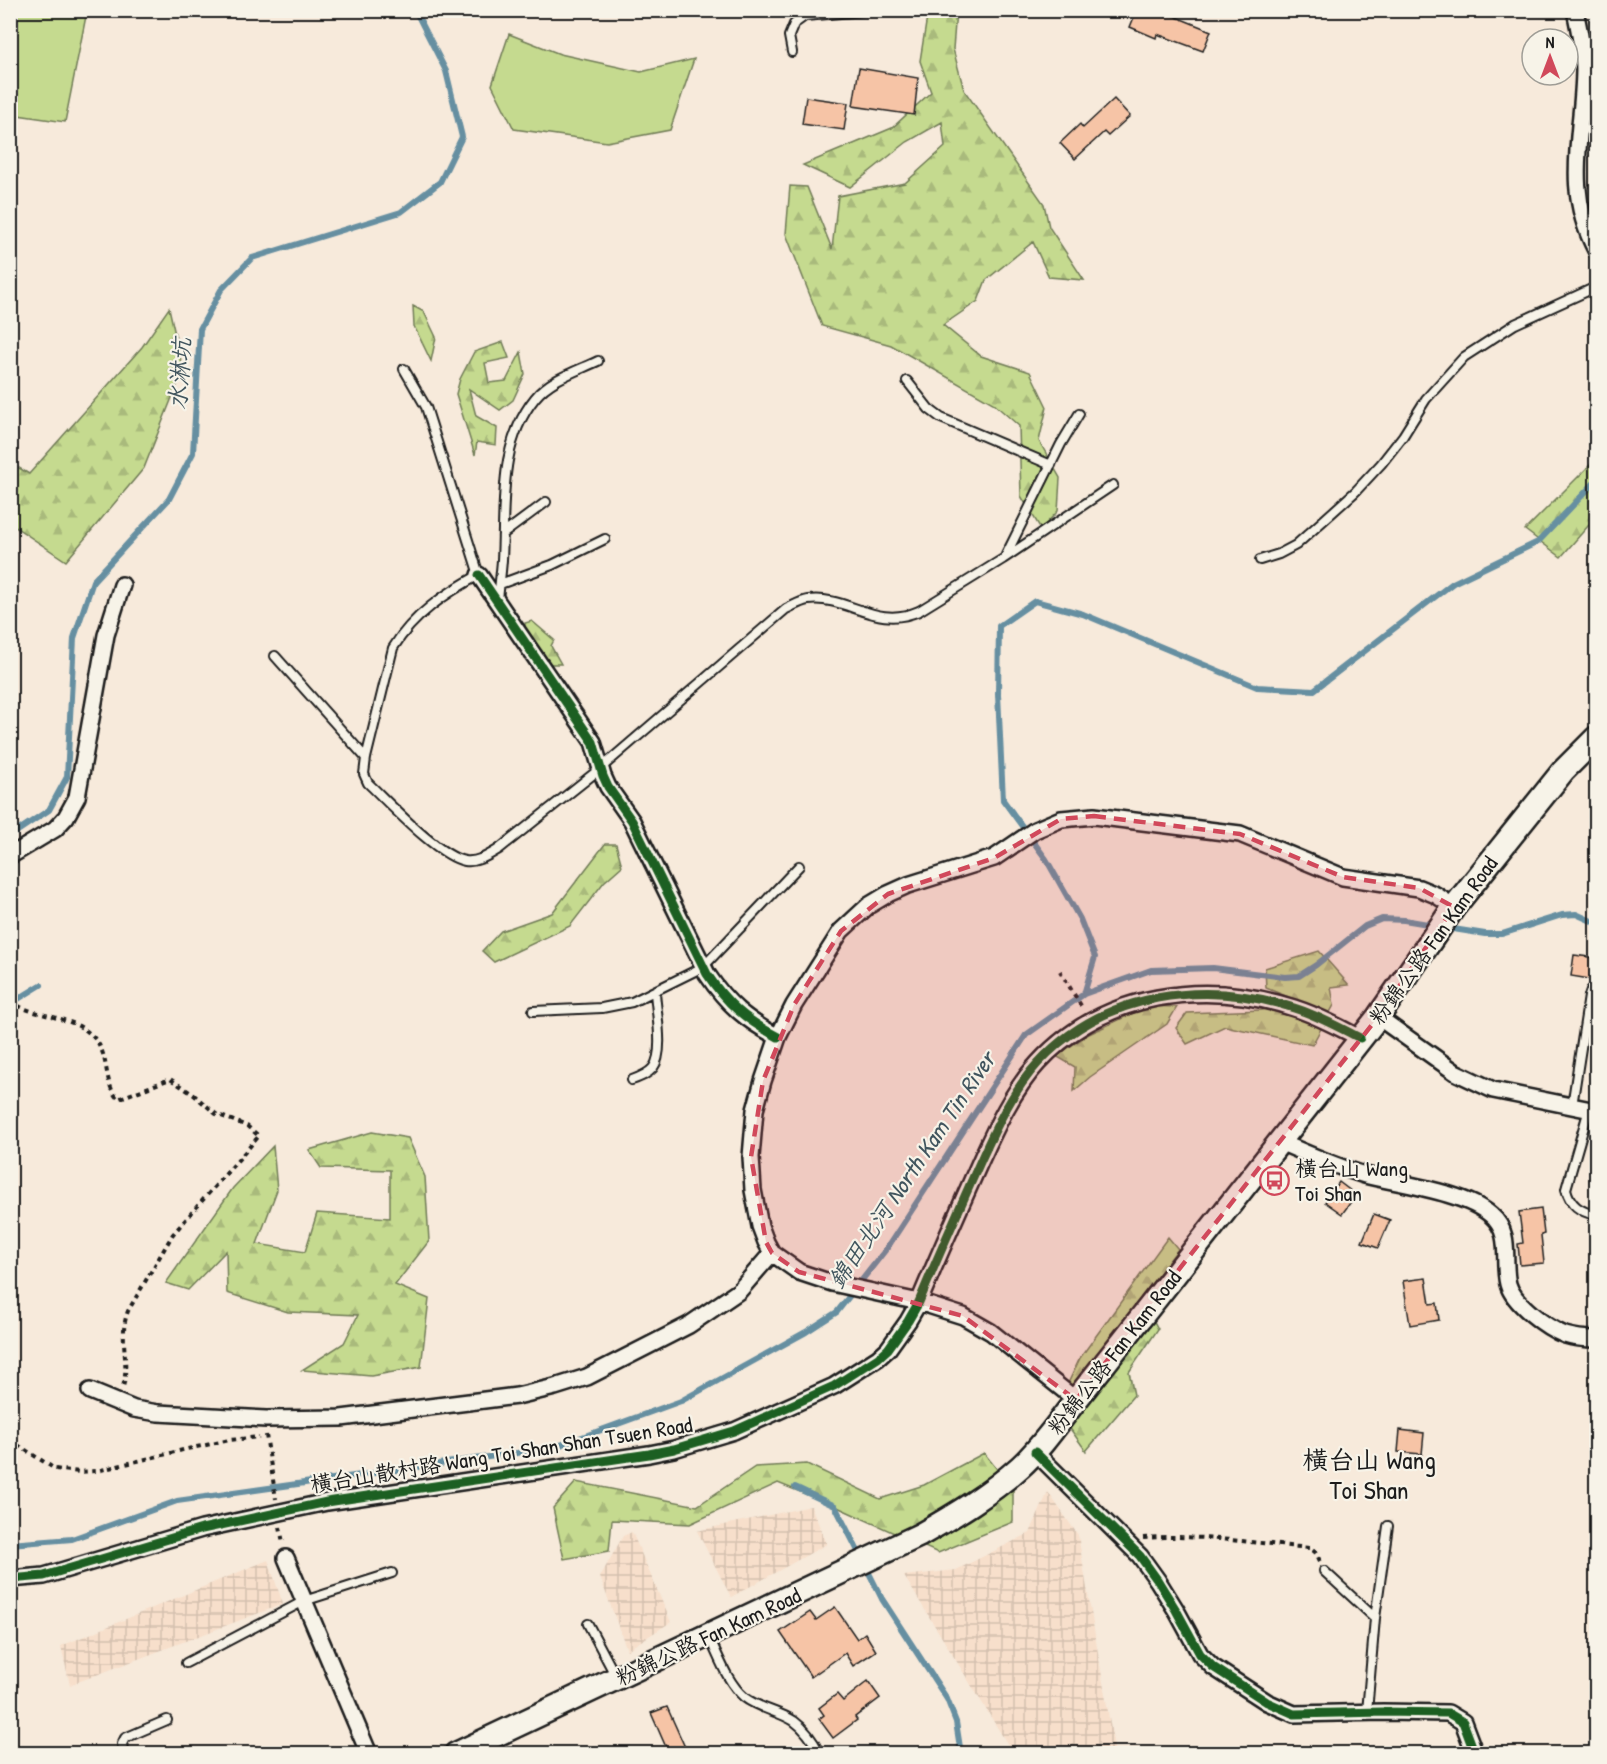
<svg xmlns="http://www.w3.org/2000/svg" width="1607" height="1764" font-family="'Patrick Hand','LXGW WenKai TC',sans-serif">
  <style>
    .industrial { fill: url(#industrial-grid) }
    .grass { fill: #c5da8f; stroke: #707b56; stroke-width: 1.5 }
    .forest { fill: url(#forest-firs); stroke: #707b56; stroke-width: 1.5 }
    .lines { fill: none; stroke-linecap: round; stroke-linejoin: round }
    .stream { stroke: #668fa1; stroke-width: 6 }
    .building { fill: #f6c4a6; stroke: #1c1c1c; stroke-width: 1.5 }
    .service-casing { stroke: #1c1c1c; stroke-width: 12 }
    .minor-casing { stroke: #1c1c1c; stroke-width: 20 }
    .secondary-casing { stroke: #1c1c1c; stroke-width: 27 }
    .path { stroke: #1c1c1c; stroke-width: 4; stroke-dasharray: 4.5 4.5; stroke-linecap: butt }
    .service { stroke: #f7f3e8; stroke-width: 8 }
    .minor { stroke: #f7f3e8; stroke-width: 15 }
    .secondary { stroke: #f7f3e8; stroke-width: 22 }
    .cycleway-casing { stroke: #f7f3e8; stroke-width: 13 }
    .cycleway { stroke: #1b5e20; stroke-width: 9 }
    .marked { fill: #d1495b; fill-opacity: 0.2; stroke: #d1495b; stroke-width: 4.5; stroke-dasharray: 12 8; stroke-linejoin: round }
    .labels { text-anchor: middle; stroke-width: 4.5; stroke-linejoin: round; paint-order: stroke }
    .street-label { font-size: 22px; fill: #1c1c1c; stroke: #f7f3e8 }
    .poi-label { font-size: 22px; fill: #1c1c1c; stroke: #f7f3e8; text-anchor: start }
    .water-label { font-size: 24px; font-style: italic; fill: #41555e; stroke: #f7f3e8 }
    .quarter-label { font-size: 26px; fill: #1c1c1c; stroke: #f7f3e8 }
  </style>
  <defs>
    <pattern id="industrial-grid" width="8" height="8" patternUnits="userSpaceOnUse" patternTransform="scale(1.5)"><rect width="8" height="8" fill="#f7dfcb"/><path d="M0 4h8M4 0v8" fill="none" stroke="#d3bfae"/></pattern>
    <pattern id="forest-firs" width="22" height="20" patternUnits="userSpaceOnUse" patternTransform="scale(1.5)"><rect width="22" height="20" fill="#c5da8f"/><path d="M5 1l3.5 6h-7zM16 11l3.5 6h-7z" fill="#a9ba7b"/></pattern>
  </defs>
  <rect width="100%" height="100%" fill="#f7eadb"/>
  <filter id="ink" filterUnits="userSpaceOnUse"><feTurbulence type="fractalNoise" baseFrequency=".0167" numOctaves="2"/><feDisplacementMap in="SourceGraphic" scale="12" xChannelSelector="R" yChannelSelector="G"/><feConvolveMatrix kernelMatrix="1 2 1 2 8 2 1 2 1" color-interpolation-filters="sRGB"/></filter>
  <g filter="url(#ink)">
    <path class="industrial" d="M1048,1492l30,43 37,218h-102l-109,-177 52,-6 74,-37z
      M811,1506l16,38 -96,53 -34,-66z
      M632,1532l39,90 -44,28 -27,-73 23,-41z
      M268,1560l15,44 -213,81 -9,-39z"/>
    <path class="grass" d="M11,10l76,1 -22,111 -54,-8z
      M509,34l51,20 81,18 53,-13 -24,71 -63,12 -93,-13 -22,-44z"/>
    <path class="forest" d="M928,11h28l-3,38 11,41 80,114 5,23 35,53 -35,-3 -16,-35 -47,38 -8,21 -35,24 38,31 49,16 17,35 -8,34 21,37 -2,33 -17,18 -20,-33 -2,-70 -26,-23 -102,-58 -69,-19 -36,-92 4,-48 17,1 25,62 6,-53 67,-13 40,-36 -3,-25 -35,20 -57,45 -47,-22 89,-37 39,-36 -11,-31z
      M413,306l11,6 12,25 -5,24 -17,-35z
      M169,308l14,62 -39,98 -78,93 -55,-37v-61l18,11 113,-127z
      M503,342l6,16 -24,5 4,20 17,-2 15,-29 4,22 -12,26 -13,10 -31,-21 7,27 21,12 -1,17 -19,-3 -2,13 -19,-61 4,-15 14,-27z
      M1596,459v58l-35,40 -36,-27z
      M532,621l22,19 -3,6 10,18h-12l-24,-21v-20z
      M605,844h11l6,22 -18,16 -34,44 -76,36 -12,-11 19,-20 51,-18z
      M1319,951l30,34 -18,2 3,18 -22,40 -87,-19 -38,18 -11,-16 11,-15 75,-3 29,-12 -25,-10 -1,-20z
      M1148,1006l29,1 -10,17 -77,53 -16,14 1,-24 -19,-11 33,-22z
      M372,1132l36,6 17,39 4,64 -34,44 34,14 -8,68 -50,9 -69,-6 42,-27 14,-28 -70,-3 -61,-19 -1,-42 -38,39 -22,-7 67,-95 40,-42 4,44 -20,54 48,8 12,-39 73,5v-48l-69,-2 -12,-18z
      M1168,1237l10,12 -37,48 17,32 -29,43 5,23 -48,56 -30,-42 24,-51z
      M984,1453l29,36v33l-75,31 -103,-47 -57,-23 -88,41 -78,-4 -3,31 -45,8 -11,-51 23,-26 121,24 58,-39 52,-3 73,35 44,-14z"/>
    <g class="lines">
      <path class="stream" d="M10,836l39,-26 18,-33 7,-139 19,-57 76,-82 24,-46 7,-124 21,-39 31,-32 149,-46 39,-30 22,-45 -16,-66 -31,-61
        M1447,928l38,6h17l60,-19 14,-1 20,9
        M1084,994l11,-37 -15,-38 -34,-60 -43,-59 -5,-106 1,-68 36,-25 48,13 174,73 57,3 139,-107 85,-41 58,-61
        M10,1004l31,-19
        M795,1487l40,19 26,51
        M10,1544l62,-5 105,-38 375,-53 129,-47 125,-69 31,-20 50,-64 139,-213 58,-41 67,-24 62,-2 72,9 14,-1 17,-11 49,-39 17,-7 22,1 30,5
        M866,1567l16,32 65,100 9,23 5,32"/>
    </g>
    <path class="building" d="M1137,10h22l52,21 -8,20 -46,-17 -1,4 -26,-11z
      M859,68l59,10 -4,37 -61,-9z
      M806,97l42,6 -4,27 -42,-6z
      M1114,99l16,17 -22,20 -4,-4 -29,27 -15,-16 20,-19 3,4z
      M1574,955l22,3v22l-25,-4z
      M1339,1182l17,13 -14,19 -17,-12z
      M1541,1209l3,25 -3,1 3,28 -24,2 -2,-21 5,-1 -4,-31z
      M1374,1214l16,6 -12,28 -16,-6z
      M1426,1278l4,26 7,-1 2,17 -29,5 -7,-44z
      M1400,1430l24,3 -2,21 -24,-2z
      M835,1607l22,32 8,-6 11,18 -23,15 -8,-13 -34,24 -31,-45 30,-20 6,8z
      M868,1681l12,17 -25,19 2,3 -24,18 -14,-19 5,-4 -5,-7 18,-14 6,7z
      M667,1707l21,47h-19l-18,-41z"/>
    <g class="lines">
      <defs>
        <path id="service" d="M1596,10v1
          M792,52l-3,-16 5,-12 11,-8 71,-6
          M404,369l22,38 53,168c-33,18 -66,40 -86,73l-27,110 -2,16 4,9c20,19 71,74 97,78 12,2 24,-6 34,-12l102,-81 185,-159c7,-3 15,-8 22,-9 40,-5 67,30 111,11l84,-52 110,-74
          M907,381l22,28 12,9 110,47
          M503,534l43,-32
          M1006,555l55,-111 18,-30
          M1260,560l19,-6 17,-9 59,-53 26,-28 22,-28 23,-37 38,-42 51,-33 81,-37
          M500,584l52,-19 53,-26
          M498,601c1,-13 3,-27 4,-41 3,-55 -4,-116 33,-162 15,-19 42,-27 63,-37
          M275,656l91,102
          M533,1011l69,-3 30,-6 71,-35 96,-101
          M632,1080c8,-3 16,-6 21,-12 12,-15 3,-57 2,-76
          M1572,1106l17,-110 2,-6 5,-3
          M1589,1109l-23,80c4,16 14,23 30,26
          M1324,1571l51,47
          M588,1624l27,51
          M709,1637c10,20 18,45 35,60 15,12 35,14 50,24 11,8 20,21 26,33
          M186,1663l118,-62 88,-28
          M1367,1712l8,-94 13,-92
          M124,1754l-2,-10 3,-6 42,-18"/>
        <path id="minor" d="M1575,10c4,20 9,40 9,60 -1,65 -21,118 12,180
          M479,575l114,167 10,34 5,11 24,34 75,153c20,30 39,46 71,63
          M10,856l45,-27 11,-12 11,-20 29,-162 16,-50
          M1378,1017l77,55 38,18 103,21
          M1280,1142c28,12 56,25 85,33 35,9 100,17 126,40 22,19 11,45 17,69 5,19 39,44 57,51 10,3 21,4 31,4
          M90,1391l44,18 24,4 108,6 75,-1 176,-22 38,-9 32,-10 102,-52 50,-34 33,-38
          M1076,1400l-85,-68 -28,-16 -44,-14 -87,-19 -33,-11 -27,-19 -6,-11 -6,-16 -7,-36 -2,-33 4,-47 8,-29 15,-44 16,-32 47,-74 27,-25 20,-12 20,-9 86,-27 41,-28 26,-11 33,-3 146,18 103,43 76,11 17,7 18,12
          M1035,1452l105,104 18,25 18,29 24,44 13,13 54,35 27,12 89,-2 65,1 15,9 12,32
          M286,1558l83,196
          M10,1579l34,-3 158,-47 125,-27 322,-48 25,-5 60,-18 100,-45 44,-28 10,-9 20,-28 11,-19c20,-48 41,-95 62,-142 15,-33 32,-70 57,-97 65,-71 167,-84 256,-55 23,7 44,19 66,30"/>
        <path id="secondary" d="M456,1754l464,-219c35,-20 70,-41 100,-68 21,-19 38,-44 56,-67l302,-383 76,-110 109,-136 33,-33"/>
      </defs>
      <use href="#service" class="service-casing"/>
      <use href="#minor" class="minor-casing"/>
      <use href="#secondary" class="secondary-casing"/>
      <path class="path" d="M1060,971l23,38
        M10,1001c27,19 68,12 88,42 11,17 6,41 20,56l52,-20 24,16 22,19 31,12 12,10 -86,98 -45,77c-10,26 2,49 -5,76
        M266,1435l10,64
        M10,1440l45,29 24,3 18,-1 90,-22 43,-9 29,-3
        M280,1527l3,16
        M1143,1538c55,-4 111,5 167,10l6,5 4,8"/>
      <use href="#service" class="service"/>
      <use href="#minor" class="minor"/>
      <use href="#secondary" class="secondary"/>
      <defs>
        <path id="cycleway" d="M479,575l114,167 10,34 5,11 24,34 75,153c20,30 39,46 71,63
          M1035,1452l105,104 18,25 18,29 24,44 13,13 54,35 27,12 89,-2 65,1 15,9 12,32
          M10,1579l34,-3 158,-47 125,-27 322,-48 25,-5 60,-18 100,-45 44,-28 10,-9 20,-28 11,-19c20,-48 41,-95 62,-142 15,-33 32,-70 57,-97 65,-71 167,-84 256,-55 23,7 44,19 66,30"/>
      </defs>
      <use href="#cycleway" class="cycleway-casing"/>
      <use href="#cycleway" class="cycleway"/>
    </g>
  </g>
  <path class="marked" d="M1094,816l146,18 103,43 76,11 35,19 -76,110 -302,383 -113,-84 -164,-44 -27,-19 -6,-11 -15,-85 12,-76 31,-76 47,-74 47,-37 106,-36 67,-39z"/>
  <defs>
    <symbol id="bus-ring" viewBox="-11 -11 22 22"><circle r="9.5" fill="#f7f3e8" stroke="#d1495b" stroke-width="1.5"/><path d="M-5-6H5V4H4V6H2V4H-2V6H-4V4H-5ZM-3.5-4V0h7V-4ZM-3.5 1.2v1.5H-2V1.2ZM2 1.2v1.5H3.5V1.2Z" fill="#d1495b"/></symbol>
  </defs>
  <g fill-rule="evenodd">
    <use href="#bus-ring" x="1258" y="1164" width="33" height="33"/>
  </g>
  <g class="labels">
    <g class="street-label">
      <text transform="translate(1433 940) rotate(-54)" y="8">粉錦公路 Fan Kam Road</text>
      <text transform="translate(1114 1352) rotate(-52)" y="8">粉錦公路 Fan Kam Road</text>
      <text transform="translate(501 1454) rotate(-9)" y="8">橫台山散村路 Wang Toi Shan Shan Tsuen Road</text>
      <text transform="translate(708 1636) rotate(-25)" y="8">粉錦公路 Fan Kam Road</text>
    </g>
    <g class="poi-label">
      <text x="1295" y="1176">橫台山 Wang<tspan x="1295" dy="25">Toi Shan</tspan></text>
    </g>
    <g class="water-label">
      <text transform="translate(180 374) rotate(-86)" y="8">水淋坑</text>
      <text transform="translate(912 1170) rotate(-56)" y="8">錦田北河 North Kam Tin River</text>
    </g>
    <g class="quarter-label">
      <text x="1369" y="1469">橫台山 Wang<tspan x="1369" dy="30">Toi Shan</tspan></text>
    </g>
  </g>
  <rect width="1607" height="1764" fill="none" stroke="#f7f3e8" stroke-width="36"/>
  <rect x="18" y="18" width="1571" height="1728" fill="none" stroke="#1c1c1c" stroke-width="2" filter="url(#ink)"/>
  <g transform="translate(1550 57)"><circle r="28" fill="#f7f3e8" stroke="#9f9d96" stroke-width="1.5"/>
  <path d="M0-4.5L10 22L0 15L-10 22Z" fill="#d1495b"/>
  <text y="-9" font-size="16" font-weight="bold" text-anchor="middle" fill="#1c1c1c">N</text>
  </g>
</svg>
